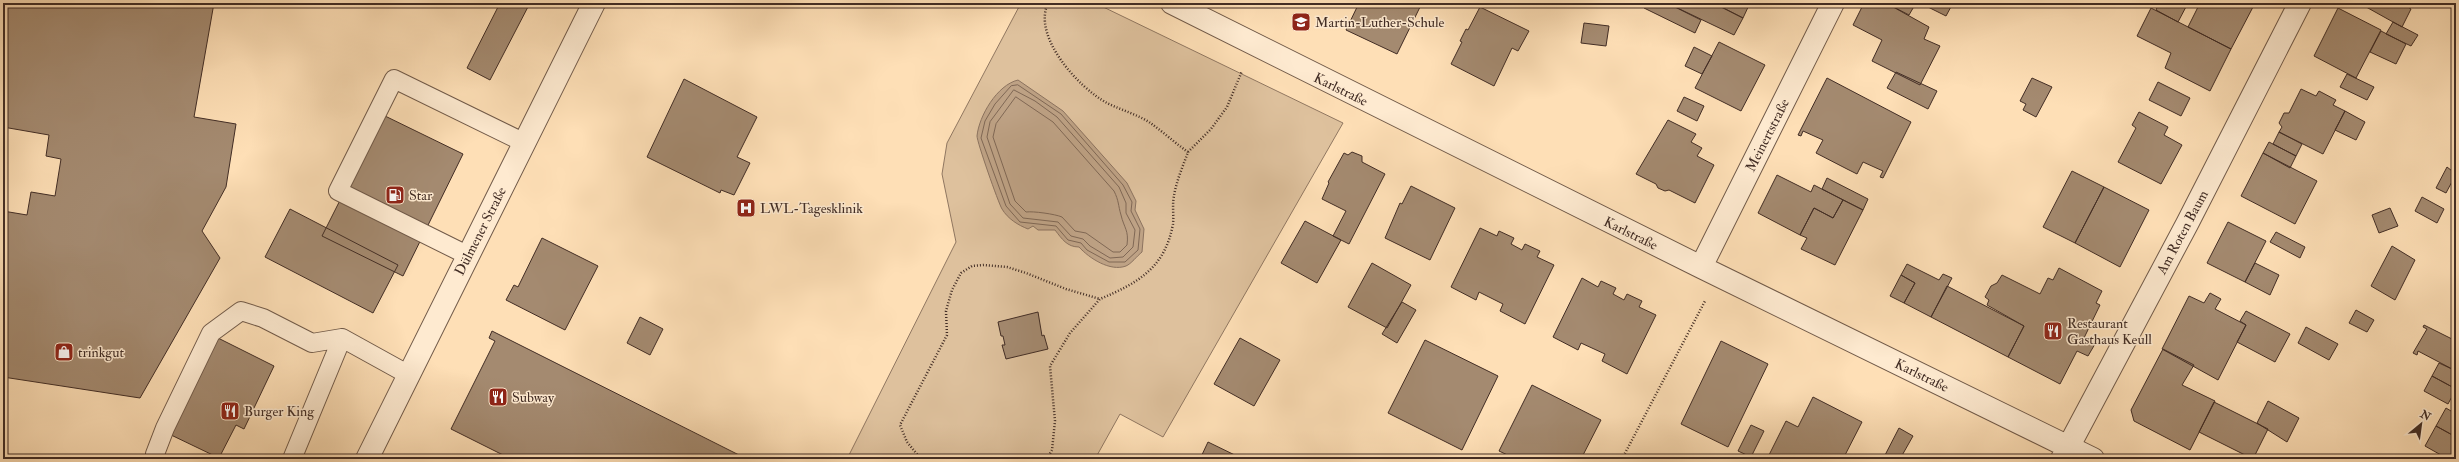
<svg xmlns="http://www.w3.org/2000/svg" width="2459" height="462" font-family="'IM FELL Double Pica',serif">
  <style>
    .green { fill: #dec19d; stroke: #907761 }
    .water { fill: #bea285; stroke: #8c735f }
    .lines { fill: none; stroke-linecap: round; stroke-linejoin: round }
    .shore { stroke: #806855; stroke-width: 1 }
    .building { fill: #a48a70; stroke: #422d25 }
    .service-casing { stroke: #715a49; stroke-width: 20 }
    .minor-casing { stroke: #715a49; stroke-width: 24 }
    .tertiary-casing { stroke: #715a49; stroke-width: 24 }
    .path { stroke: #422d25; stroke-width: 2.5; stroke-dasharray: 1 2; stroke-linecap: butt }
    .service { stroke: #feead0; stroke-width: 18 }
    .minor { stroke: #feead0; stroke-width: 22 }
    .tertiary { stroke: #feead0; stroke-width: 22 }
    .labels { text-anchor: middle; stroke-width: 3; stroke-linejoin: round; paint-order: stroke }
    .poi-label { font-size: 14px; fill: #422d25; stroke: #feead0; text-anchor: start }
    .street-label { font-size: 14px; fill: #422d25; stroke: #feead0 }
  </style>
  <rect width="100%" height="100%" fill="#fedfb6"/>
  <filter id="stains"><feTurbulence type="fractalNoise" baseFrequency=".005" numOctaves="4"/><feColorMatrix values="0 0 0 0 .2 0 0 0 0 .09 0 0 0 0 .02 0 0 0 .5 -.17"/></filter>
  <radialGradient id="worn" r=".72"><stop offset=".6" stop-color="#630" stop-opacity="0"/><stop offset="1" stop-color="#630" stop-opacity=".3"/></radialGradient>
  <path class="green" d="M1021,3h74l248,120 -180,314 -43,-23 -25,45h-248l109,-217 -14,-68 5,-31z"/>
  <path class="water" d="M1018,80l45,31 64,72 9,18 -1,9 9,19 -2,23c-5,4 -11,12 -16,14 -16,6 -37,-8 -47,-19 -12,0 -17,-8 -24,-17h-17l-5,-4 -5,3c-10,-4 -20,-10 -26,-20 -4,-7 -25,-67 -25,-73 2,-20 20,-51 41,-56z"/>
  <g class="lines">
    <path class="shore" d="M1018,85l43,29 62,71 9,17 -1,9 9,18 -2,21 -13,12h-16l-22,-12 -6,-7 -13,-3 -12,-14 -36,-4 -14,-16 -25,-68 4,-17 10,-17 16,-18z
      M1014,90l21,11 22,16 62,70 7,16v10l9,17 -2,17 -10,10 -13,1 -20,-12 -7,-7 -12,-3 -13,-14 -35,-4 -13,-14 -23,-67 3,-15z
      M1016,97l37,25 61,69c5,10 4,14 7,24 3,13 8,15 6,30l-7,7h-7l-27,-19 -11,-2 -13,-14c-7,-3 -29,-6 -36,-5l-11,-11 -22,-64 3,-13z"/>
  </g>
  <path class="building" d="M3,3h211l-20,114 42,7 -10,63 -24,44 18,27 -80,140 -137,-21v-166l24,4 4,-23 24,4 6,-37 -15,-3 3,-21 -46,-8z
    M500,3h30l-40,77 -23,-12z
    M1294,3h11l-2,4z
    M1359,3h63l-25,51 -51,-24z
    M1647,3h20l34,17 -6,13 -51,-25z
    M1667,3h46l30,15 -9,17z
    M1714,3h36l-7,15z
    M1864,3h22l43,24 -5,12 16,7 -20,39 -48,-24 10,-21 -29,-15z
    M1886,3h30l-7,12z
    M1920,3h33l-7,13z
    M2159,3h29l-10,19 -22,-12z
    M2200,3h45l8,4 -22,42 -43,-22z
    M2359,3h42l10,6 -9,18z
    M1480,7l49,24 -11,20 -6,-3 -18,38 -43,-22 11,-22 -2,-1 6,-12 2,1z
    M2151,8l80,41 -21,42 -45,-23 6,-15 -34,-17z
    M2338,8l43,22 -25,48 -42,-22z
    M2393,22l25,13 -7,11 -25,-12z
    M1584,23l25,3 -3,20 -25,-3z
    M2381,31l25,13 -10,20 -26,-12z
    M1719,42l46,23 -24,46 -46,-23z
    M1694,47l18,9 -10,18 -17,-8z
    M1896,72l41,19 -9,18 -41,-21z
    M2347,74l27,13 -7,13 -27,-13z
    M1827,78l84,44 -28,56 -3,-1 3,-6 -20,-9 -6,12 -10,-5 -31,-16 7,-13 -20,-9 -2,5 -3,-1z
    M2032,78l20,9 -16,30 -13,-7 3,-6 -6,-3z
    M684,79l73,38 -20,40 13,6 -16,32 -13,-5 -1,3 -73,-36z
    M2158,82l32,16 -9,18 -32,-16z
    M2301,89l15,7 3,-5 17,9 -3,5 12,6 -22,43 -44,-22 3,-5 -3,-4 5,-10h5z
    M1684,97l20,9 -7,15 -20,-10z
    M2345,111l20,11 -9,18 -21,-10z
    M2139,112l29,15 -4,8 18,10 -21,39 -43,-22 18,-34 -4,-3z
    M383,115l80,39 -60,122 -81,-40z
    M1668,120l28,14 -5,8 11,6 -5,8 17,9 -19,38 -26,-13 -4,1 -7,-3 -2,-4 -20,-10z
    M2279,132l23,12 -6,12 -23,-12z
    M2269,142l27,14 -6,12 -27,-15z
    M1352,152l10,4v6l23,12 -36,70 -16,-8 13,-25 -24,-12 7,-16 -1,-1 16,-29 4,2z
    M2263,153l54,28 -22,43 -54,-28z
    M2447,167l9,7 -10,19 -10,-5z
    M2072,171l32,16 -29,56 -32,-16z
    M1777,175l34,17 3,-7 29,15 -10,18 -19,-10 -14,27 -42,-22z
    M1827,178l41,21 -5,11 -41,-21z
    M1411,186l44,22 -25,52 -45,-22 15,-35 2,1z
    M2104,187l45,23 -29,57 -45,-24z
    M2422,197l22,12 -7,14 -22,-12z
    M1843,200l20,10 -28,55 -34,-16 6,-11 -7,-3 14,-27 19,10z
    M2390,208l8,18 -19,7 -7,-18z
    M290,209l108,56 -25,48 -108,-56z
    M1305,221l36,19 -24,43 -36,-20z
    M2228,222l38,19 -21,41 -38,-19z
    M1480,228l17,8 2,-5 15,7 -3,6 11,6 3,-6 15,7 -3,6 17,8 -29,59 -25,-13 3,-7 -24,-12 -3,8 -25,-13z
    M2276,232l29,15 -5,11 -30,-16z
    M542,238l56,28 -33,64 -59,-30 8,-15 4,2z
    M2392,246l23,14 -20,40 -24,-14z
    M1372,263l39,22 -24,43 -39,-21z
    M2255,263l24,12 -9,20 -25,-13z
    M1907,264l32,16 4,-6 9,4 -21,39 -27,-14 11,-20 -14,-8z
    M2059,268l43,23 -6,12 4,2 -16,33 11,6 -7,12 -11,-5 -17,33 -52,-27 16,-31 -37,-21 2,-5 -4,-3 6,-11 6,-3 5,-8 38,19 8,-16 5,2z
    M1901,275l14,8 -11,20 -14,-7z
    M1582,278l16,9 3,-6 15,7 -3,6 11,6 3,-6 15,7 -3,6 17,8 -29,59 -25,-13 3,-7 -24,-11 -3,7 -25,-13z
    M1947,286l77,40 -16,31 -77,-40z
    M2210,293l11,6 -6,10 31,16 -28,55 -56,-31 27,-53 15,7z
    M1402,302l14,8 -19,33 -15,-9z
    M2356,310l18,10 -7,12 -18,-9z
    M2246,311l44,23 -15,28 -38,-20 9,-17 -6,-4z
    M1038,312l4,24 2,-1 4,14 -42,10 -4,-14h3l-2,-9h-2l-3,-14z
    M640,317l23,12 -13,26 -23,-12z
    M2424,325l32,16v30l-38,-20 -1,4 -4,-2 14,-24 -4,-2z
    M2306,327l32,17 -9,16 -31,-17z
    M492,331l255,128h-236l-60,-30 44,-88 -6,-3z
    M214,336l60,30 -30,63 -8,-4 -17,33 -50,-24z
    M1240,338l40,22 -26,46 -40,-22z
    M1425,340l73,36 -36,74 -74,-37z
    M1721,341l47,23 -40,83 -47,-23z
    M2163,349l31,16 -12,20 33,16 -25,49 -56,-29 -3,-11z
    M2439,363l17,8v18l-24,-13z
    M2432,376l24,13 -8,15 -24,-13z
    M1532,385l69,35 -20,39h-65l-17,-8z
    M1813,397l49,25 -19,37h-76l19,-38 12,6z
    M2268,401l31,17 -12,24 -30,-19z
    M2214,402l54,27 -15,30 -54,-27z
    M2446,408l10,6v23l-20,-11z
    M1751,425l13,6 -13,26 -13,-6z
    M2436,426l20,11v22h-8l-23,-13z
    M1899,428l14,8 -13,23h-17z
    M1208,442l35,17h-43z"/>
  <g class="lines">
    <defs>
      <path id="service" d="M467,255l-129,-64 56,-112 131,64
        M155,459v-5l10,-26 46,-95 30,-22 22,7 49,25 30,-5 67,37
        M292,459l50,-121"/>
      <path id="minor" d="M1172,3l529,264 392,192
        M1701,267l132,-264
        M2062,459l125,-235 113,-221"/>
      <path id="tertiary" d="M367,459l227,-456"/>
    </defs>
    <use href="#service" class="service-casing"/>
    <use href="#minor" class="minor-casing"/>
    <use href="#tertiary" class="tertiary-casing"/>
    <path class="path" d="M1048,3c-16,34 31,85 59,100 14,7 29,11 42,19 13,9 26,21 39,30 -5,14 -12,30 -14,44 -2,9 0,19 -1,28 -8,44 -35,59 -73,75
      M1188,152l23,-23 16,-22 15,-36
      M921,459l-14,-17 -7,-17 47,-90 -1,-24 6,-21 9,-17 11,-7 12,-1 23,2 19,6 40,16 34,10 -30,34 -20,33 5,55 -3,29 -5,9
      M1622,459l83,-158"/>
    <use href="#service" class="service"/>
    <use href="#minor" class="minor"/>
    <use href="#tertiary" class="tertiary"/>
  </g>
  <defs>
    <symbol id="school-square" viewBox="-11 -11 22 22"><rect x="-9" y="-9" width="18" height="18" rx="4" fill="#8f2418" stroke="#feead0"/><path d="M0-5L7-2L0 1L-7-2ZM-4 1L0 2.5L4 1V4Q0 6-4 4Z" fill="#fff"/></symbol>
    <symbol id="fuel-square" viewBox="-11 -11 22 22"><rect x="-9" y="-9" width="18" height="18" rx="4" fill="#8f2418" stroke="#feead0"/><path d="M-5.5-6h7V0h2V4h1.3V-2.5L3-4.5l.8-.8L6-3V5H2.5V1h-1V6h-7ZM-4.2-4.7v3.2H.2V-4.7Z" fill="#fff"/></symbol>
    <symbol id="hospital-square" viewBox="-11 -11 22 22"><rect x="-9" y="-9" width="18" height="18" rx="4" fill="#8f2418" stroke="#feead0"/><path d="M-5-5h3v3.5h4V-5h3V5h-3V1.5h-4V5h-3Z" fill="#fff"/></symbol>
    <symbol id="restaurant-square" viewBox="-11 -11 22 22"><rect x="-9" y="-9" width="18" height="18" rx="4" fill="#8f2418" stroke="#feead0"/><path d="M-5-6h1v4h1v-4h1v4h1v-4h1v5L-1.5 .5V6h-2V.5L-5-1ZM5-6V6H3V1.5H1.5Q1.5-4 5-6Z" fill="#fff"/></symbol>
    <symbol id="shop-square" viewBox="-11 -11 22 22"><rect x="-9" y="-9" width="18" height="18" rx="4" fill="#8f2418" stroke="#feead0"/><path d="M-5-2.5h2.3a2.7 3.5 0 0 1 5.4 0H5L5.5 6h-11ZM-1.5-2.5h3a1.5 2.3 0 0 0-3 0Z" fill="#fff"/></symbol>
  </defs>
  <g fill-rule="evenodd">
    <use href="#school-square" x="1290" y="11" width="22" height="22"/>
    <use href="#fuel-square" x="384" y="184" width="22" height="22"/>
    <use href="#hospital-square" x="735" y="197" width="22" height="22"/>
    <use href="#restaurant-square" x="2042" y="320" width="22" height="22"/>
    <use href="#shop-square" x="53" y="341" width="22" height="22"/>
    <use href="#restaurant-square" x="487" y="386" width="22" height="22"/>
    <use href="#restaurant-square" x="219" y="400" width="22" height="22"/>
  </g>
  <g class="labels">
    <g class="poi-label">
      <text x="1315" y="27">Martin-Luther-Schule</text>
      <text x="409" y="200">Star</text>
      <text x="760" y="213">LWL-Tagesklinik</text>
      <text x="2067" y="328">Restaurant<tspan x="2067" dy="16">Gasthaus Keull</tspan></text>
      <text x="78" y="357">trinkgut</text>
      <text x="512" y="402">Subway</text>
      <text x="244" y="416">Burger King</text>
    </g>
    <g class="street-label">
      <text transform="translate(1341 89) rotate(26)" y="5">Karlstraße</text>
      <text transform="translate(1767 135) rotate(-63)" y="5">Meinertstraße</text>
      <text transform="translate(480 231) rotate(-63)" y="5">Dülmener Straße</text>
      <text transform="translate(2182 232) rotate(-62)" y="5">Am Roten Baum</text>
      <text transform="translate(1631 233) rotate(26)" y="5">Karlstraße</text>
      <text transform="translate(1922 375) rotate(26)" y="5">Karlstraße</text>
    </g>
  </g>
  <rect width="2459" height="462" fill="none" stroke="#fedfb6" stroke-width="16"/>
  <rect x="4" y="4" width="2451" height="454" fill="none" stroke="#422d25" stroke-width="2"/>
  <rect x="8" y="8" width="2443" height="446" fill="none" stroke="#422d25"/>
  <g transform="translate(2421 424) rotate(29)" stroke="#feead0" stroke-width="3" paint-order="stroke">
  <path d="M0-3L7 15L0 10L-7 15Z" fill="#422d25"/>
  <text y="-6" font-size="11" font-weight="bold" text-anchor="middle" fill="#422d25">N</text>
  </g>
  <rect width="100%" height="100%" filter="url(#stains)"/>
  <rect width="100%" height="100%" fill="url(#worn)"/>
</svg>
